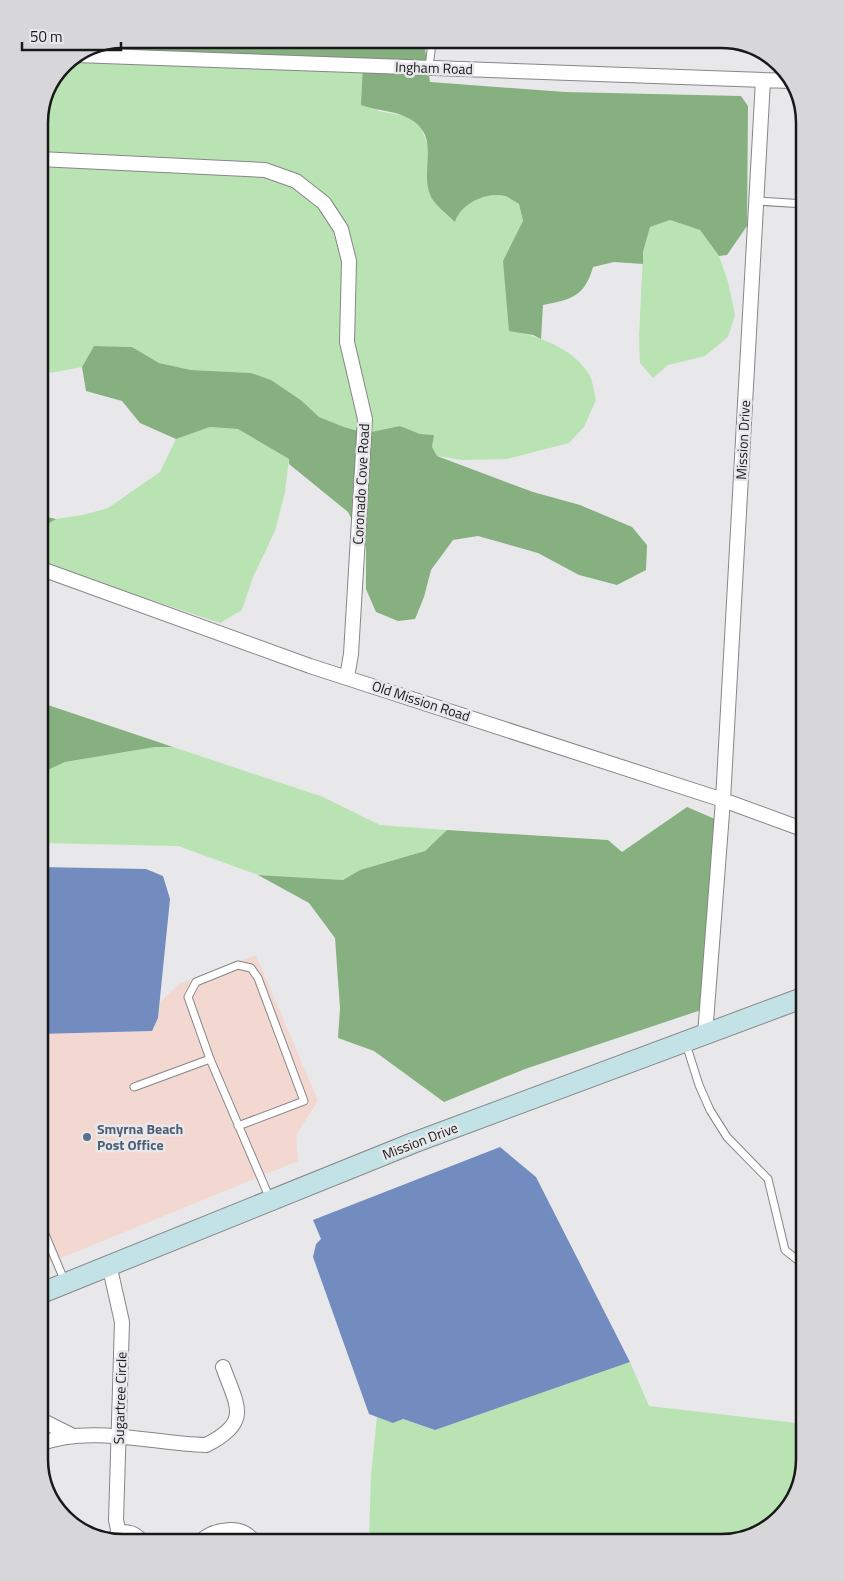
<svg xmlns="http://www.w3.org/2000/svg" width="844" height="1581" font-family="'Titillium Web',sans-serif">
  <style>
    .commercial { fill: #f2d8d1 }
    .green { fill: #bae3b3 }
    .forest { fill: #86b07f }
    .water { fill: #728cbf }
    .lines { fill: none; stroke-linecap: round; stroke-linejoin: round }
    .lane-casing { stroke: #868688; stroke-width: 9 }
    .street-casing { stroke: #868688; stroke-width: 16 }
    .secondary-casing { stroke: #868688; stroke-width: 22 }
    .lane { stroke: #fff; stroke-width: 7 }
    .street { stroke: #fff; stroke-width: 14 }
    .secondary { stroke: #c3e2e6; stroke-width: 20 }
    .service-dot { fill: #5c6f8a; stroke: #e8e8eb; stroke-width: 2 }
    .labels { text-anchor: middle; stroke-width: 5; stroke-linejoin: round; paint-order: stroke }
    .street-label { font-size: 14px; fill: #181919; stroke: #e8e8eb }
    .service-label { font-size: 14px; font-weight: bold; fill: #4e5e75; stroke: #e8e8eb; text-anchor: start }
    .rim { fill: none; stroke: #181919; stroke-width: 2.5 }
  </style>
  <rect width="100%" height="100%" fill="#e8e8eb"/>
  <path class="commercial" d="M256,955l62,146 -22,34 2,26 -259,106v-233l113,-3 6,-13 2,-16 19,-18z"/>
  <path class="green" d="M73,56l290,8 15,47 27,5 16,11 9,25 -3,24 28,45c5,-17 33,-30 50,-25 5,1 10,6 14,8l4,17 -7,16 -7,93c29,6 64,18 80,44 4,7 5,18 7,26l-12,27 -15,16 -62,16 -45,1 -25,-4 -5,-9 1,-12 -13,-1 -20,-8 -34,7 -22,-6 -25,-10 -17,-16 -51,-28 -60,-3 -32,-7 -27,-16 -38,-1 -12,21 -32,6 -11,-13v-243l24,-54z
    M670,220l30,10 19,26 9,26 7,33 -7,22 -23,19 -37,9 -15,13 -13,-15 -1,-25 4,-86 7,-25z
    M210,427l28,2 51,30 -4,33 -10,39 -22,46 -11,33 -22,13 -159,-53 -22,-11v-30l16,-10 28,-4 25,-7 52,-36 16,-33z
    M155,747h18l150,50 57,28 67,5 -22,21 -65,19 -17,10 -85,-5 -80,-29 -139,-3v-69l26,-12z
    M630,1362l19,44 156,18v35l-14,46 -37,31 -385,4 2,-65 6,-58 16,6 9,-4 33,11z"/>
  <path class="forest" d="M424,42l6,40 135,10 176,4 7,10 -1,120 -20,29 -8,1 -19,-26 -30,-10 -20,7 -7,25v12l-29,-2 -21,5c-8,29 -22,33 -50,38l-2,34 -8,-4 -24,-4 -6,-70 20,-40 -4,-17c-4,-2 -10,-7 -14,-8 -18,-5 -45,8 -50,26 -7,-7 -20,-17 -24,-25 -13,-28 13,-62 -25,-80 -11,-6 -31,-7 -45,-12l2,-41 -290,-8 18,-11z
    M94,346l38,1 27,16 32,7 60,3 20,7 31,21 17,16 25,10 22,6 34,-7 20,8 14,1 -2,12 5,9 96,36 47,13 52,22 15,18 -1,25 -29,15 -38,-10 -41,-22 -60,-17 -25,4 -22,30 -7,27 -9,22 -17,2 -22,-9 -10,-23v-42l-18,-35 -59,-48v-5l-51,-30 -28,-2 -34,12 -36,-16 -18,-22 -36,-10 -4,-24z
    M39,515l17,4 -17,10z
    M39,702l134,45h-18l-90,15 -26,12z
    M687,807l28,12 -5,188 -185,62 -81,33 -70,-51 -36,-13 2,-30 -5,-70 -26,-35 -51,-28 85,5 17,-10 65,-19 22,-21 161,10 14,12z"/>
  <path class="water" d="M39,867l107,2 17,7 7,23 -12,119 -6,13 -113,3z
    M500,1147l36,30 94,185 -195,68 -32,-11 -10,4 -24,-9 -56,-157 3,-13 5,-5 -8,-19z"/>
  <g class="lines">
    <defs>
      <path id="lane" d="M429,68l3,-26
        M756,201l49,3
        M686,1044l13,41 11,25 17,27 41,42 17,71 20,16
        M210,1059l-22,-62 8,-15 42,-17 13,3 7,10 46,123 -66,25
        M134,1087l76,-28 60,140
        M39,1220l26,62"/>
      <path id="street" d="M76,55l715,26
        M39,159l226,11 31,11 28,22 17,26 8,32 -2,81 18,77 -14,235 -4,23
        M39,568l271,98 413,134 82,30
        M705,1035l18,-235 40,-720
        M109,1264l13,58 -6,198 3,14
        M39,1419l34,17
        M39,1444c53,-20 113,0 167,1 46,-23 31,-39 17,-78
        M112,1540c9,-11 22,-10 30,2
        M201,1541c13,-12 41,-17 52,0"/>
      <path id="secondary" d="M39,1294l374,-151 392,-146"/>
    </defs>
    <use href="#lane" class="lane-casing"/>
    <use href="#street" class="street-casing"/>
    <use href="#secondary" class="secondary-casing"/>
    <use href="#lane" class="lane"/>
    <use href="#street" class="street"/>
    <use href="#secondary" class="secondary"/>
  </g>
  <circle class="service-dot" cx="87" cy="1137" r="5"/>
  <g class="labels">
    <g class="street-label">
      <text transform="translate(434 68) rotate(2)" y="5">Ingham Road</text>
      <text transform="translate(743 440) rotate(-87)" y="5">Mission Drive</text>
      <text transform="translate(361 484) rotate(-87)" y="5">Coronado Cove Road</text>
      <text transform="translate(421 701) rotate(18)" y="5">Old Mission Road</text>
      <text transform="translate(420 1141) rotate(-21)" y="5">Mission Drive</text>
      <text transform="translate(120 1398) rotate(-88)" y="5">Sugartree Circle</text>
    </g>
    <g class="service-label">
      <text x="97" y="1134">Smyrna Beach<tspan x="97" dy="16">Post Office</tspan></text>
    </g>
  </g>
  <path d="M0 0H844V1581H0ZM123 48H721A75 75 0 0 1 796 123V1459A75 75 0 0 1 721 1534H123A75 75 0 0 1 48 1459V123A75 75 0 0 1 123 48Z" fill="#d7d7da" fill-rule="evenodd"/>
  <path class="rim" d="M123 48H721A75 75 0 0 1 796 123V1459A75 75 0 0 1 721 1534H123A75 75 0 0 1 48 1459V123A75 75 0 0 1 123 48Z"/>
  <path d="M22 42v8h99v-8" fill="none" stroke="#181919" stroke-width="2.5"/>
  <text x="30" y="42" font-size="15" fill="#181919" stroke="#e8e8eb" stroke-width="4" paint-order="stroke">50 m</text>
</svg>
